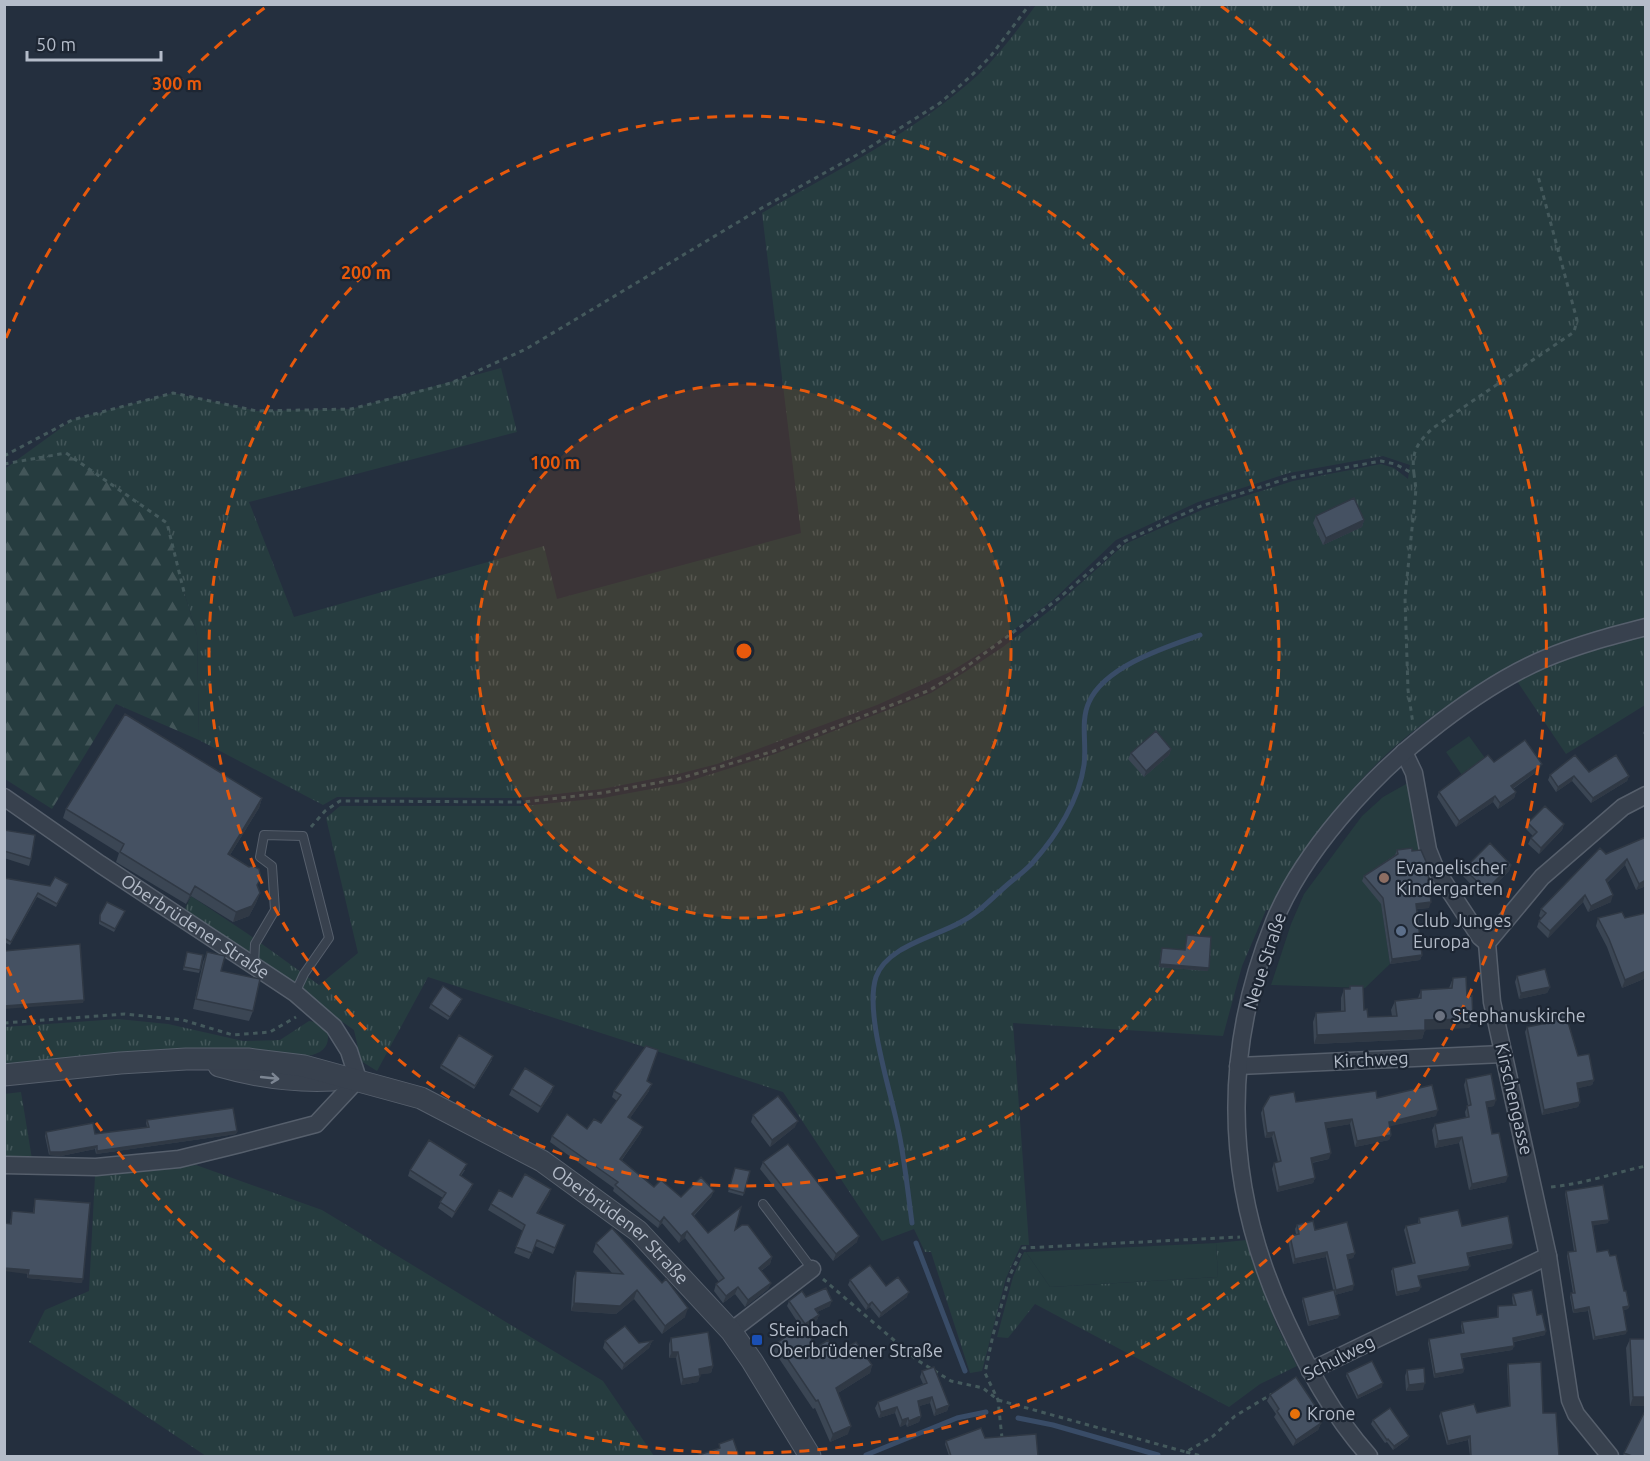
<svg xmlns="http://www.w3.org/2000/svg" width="1650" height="1461" font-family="Ubuntu,sans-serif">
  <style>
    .grass { fill: url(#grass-tufts) }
    .forest { fill: url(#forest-firs) }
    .green { fill: #263c3f }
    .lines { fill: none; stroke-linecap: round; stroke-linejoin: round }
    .stream { stroke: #394c67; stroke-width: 5 }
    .service-casing { stroke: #565f6c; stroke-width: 10 }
    .minor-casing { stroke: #565f6c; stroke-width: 19 }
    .tertiary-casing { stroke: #565f6c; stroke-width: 23 }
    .path { stroke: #44595c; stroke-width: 3; stroke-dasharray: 4.5 4.5; stroke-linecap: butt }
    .service { stroke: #38414e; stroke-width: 8 }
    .minor { stroke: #38414e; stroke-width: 16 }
    .tertiary { stroke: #38414e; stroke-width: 21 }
    .wall { fill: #3b4654 }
    .shaded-wall { fill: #303945 }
    .building { fill: #455162; stroke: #303945; stroke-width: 1.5 }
    .oneway { stroke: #7c8592 }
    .ring { fill: none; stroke: #e8590c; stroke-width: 3; stroke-dasharray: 10 8 }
    .education-dot { fill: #8d6e63; stroke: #1d2633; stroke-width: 2 }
    .service-dot { fill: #5c6f8a; stroke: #1d2633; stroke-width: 2 }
    .worship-dot { fill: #6b7280; stroke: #1d2633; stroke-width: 2 }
    .transit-dot { fill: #1a4fb4; stroke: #1d2633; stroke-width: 2 }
    .food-dot { fill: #e8710a; stroke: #1d2633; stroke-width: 2 }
    .labels { text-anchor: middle; stroke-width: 4.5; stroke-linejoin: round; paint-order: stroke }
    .poi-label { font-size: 18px; fill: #b4bcc9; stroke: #1d2633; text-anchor: start }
    .street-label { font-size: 18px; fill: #b4bcc9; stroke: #1d2633 }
    .centre { fill: #e8590c; stroke: #1d2633; stroke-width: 3 }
    .ring-label { font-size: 18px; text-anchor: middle; font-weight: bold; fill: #e8590c; stroke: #1d2633; stroke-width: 4.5; stroke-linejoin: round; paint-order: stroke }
  </style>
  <defs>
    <pattern id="grass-tufts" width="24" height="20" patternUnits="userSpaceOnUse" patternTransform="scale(1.5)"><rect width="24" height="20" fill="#263c3f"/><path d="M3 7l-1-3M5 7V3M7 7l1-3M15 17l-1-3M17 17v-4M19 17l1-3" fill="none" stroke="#435659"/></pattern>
    <pattern id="forest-firs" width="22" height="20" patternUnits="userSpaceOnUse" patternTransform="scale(1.5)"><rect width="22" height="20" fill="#263c3f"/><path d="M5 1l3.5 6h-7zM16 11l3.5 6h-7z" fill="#435659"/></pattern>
  </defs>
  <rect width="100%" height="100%" fill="#242f3e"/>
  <path class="grass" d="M1036,5h609v613c-30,8 -61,16 -90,29 -71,30 -142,76 -194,133 -36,39 -65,84 -91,130h-4l-24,56 -19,70 -210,-13 16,222h-8l-15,33 -24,93 -12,2 -39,-121h-6l-11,-23 -32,12 -99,-149 -355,-115 -51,94 -16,-10 -7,-31 -170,-119 7,-15 57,38 71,51 39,-32 -32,-135 14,-12h183l80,-8 80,-15 92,-29 156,-61 34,-21 38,-25 50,-39 72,-64 79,-35 89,-28 88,-17 13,4 14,11 2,-14 -27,-9 -94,17 -91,29 -82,38 -63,60 -61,46 -42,26 -73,33 -160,59 -39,10 -76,15 -82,9 -183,-1 -14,8 -124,-65 -2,-105 -13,-43 -118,-139 -60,15 66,-48 101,-27 84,18 94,-2 150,-41 16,64 -268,70 45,115 250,-71 13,53 244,-66 -39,-320c72,-41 155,-82 216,-138 22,-21 40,-46 58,-70z
    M1645,634v71l-79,49 -49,-73 70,-31z
    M118,1019l50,5 75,17 37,-1 29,-19 6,1 12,7c4,17 -4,24 -19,27l-116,-7 -84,4 -103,11v-37z
    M21,1092l11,67h-27l-1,-65z
    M196,1165l126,45 281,171 51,75h-448l-84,-56 -93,-58 16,-32 44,-19 6,-115z
    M1247,1240l29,84 21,42 -37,18 -31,23 -194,-103 -27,34 -11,-1 16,-60 11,-25h2l24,35 168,-10 -2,-34z"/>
  <path class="forest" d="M66,453l101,70 17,69 13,43 2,105 -83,-36 -64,105 -47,-30 -1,-311z"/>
  <path class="green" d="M1469,736l32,44 -28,11 -27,-39z
    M1406,784l4,1 12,70 -41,47 9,62 -25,24 -94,-3 20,-61 13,-30 58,-78 21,-19z
    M1216,1243l2,34 -168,10 -24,-35z"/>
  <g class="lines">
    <path class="stream" d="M912,1223c-4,-30 -7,-60 -13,-90 -7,-39 -35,-119 -23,-156 11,-31 59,-40 85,-55 18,-9 31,-24 46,-37 9,-8 20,-15 27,-24 23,-26 45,-61 50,-96 3,-20 -4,-44 5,-63 16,-36 77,-55 111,-67
      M916,1243l49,128
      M1018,1418l35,7 105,30
      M866,1455l91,-37 29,-6"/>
    <defs>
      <path id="service" d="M254,966l1,-22 20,-34 -3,-44 -12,-9 4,-22 39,1 26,102 -25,36 -9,19
        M763,1204l49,65"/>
      <g id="minor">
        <path d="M1404,752l10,21 14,77 8,20 44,67 7,6"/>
        <path id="s1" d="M4,797l96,67 195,129 39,34 15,24 9,28 -42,45 -76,20 -61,15 -83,8 -92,-2"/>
        <path d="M1238,1066l265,-12"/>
        <path d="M731,1331l81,-62"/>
        <path d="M1310,1371l238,-115"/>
        <path d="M1369,1456c-38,-43 -59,-84 -83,-135 -61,-131 -66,-265 -12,-399 28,-69 95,-143 153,-189 35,-28 75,-56 117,-74 33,-14 67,-23 102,-32"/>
        <path d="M1610,1456l-34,-42 -6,-14 -22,-144 -56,-254 -5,-59 55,-66 81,-70 23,-12"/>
      </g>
      <g id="tertiary">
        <path d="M219,1066c38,11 75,16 114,14"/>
        <path id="s2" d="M4,1075l116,-12 66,-4h62l56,7 117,32 121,63 96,70 93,100 21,30 58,95"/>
      </g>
    </defs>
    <use href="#service" class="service-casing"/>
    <use href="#minor" class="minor-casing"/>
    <use href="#tertiary" class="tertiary-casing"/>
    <path class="path" d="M4,456l68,-36 101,-27 84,18 94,-2 100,-26 75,-34 234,-140 102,-57 78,-49 31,-27 19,-19 40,-53
      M4,464l62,-11 101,70 17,69
      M1414,474c-3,-22 3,-31 19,-46l141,-96 3,-12 -39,-144
      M311,827l14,-16 15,-10 184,1 78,-9 76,-14 96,-28 156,-61 32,-20 96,-71 67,-58 76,-35 88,-28 92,-17 14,3 19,10 2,15 -11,109 3,92 5,34
      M4,1023l121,-9 58,6 50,15 37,-3 26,-15
      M1551,1187c33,-3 62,-14 95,-21
      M823,1279l94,81 34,21 32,7 15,12 188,52 26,-15 23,-21 37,-22
      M1002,1438l-4,-38 -13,-27 8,-38 17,-60 13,-27 217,-11
      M1186,1452l15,4"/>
    <use href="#service" class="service"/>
    <use href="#minor" class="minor"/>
    <use href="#tertiary" class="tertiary"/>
  </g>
  <path class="wall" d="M1316,516l48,4 -2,7 -39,18 -10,-22z
    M1646,727v11l-3,-5z
    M1171,749l-2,6 -25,22 -16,-18 3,-6z
    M1494,762l45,8 -26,19 3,3 -2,6 -16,11 -5,-7 -37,25 -19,-30 2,-5z
    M1550,775l79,1 -2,5 -36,22 -19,-22 -16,11 -8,-12z
    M262,798l-3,10 -29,47 28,32 2,6 -4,10 -7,13 -16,6 -42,-26 -5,8 -70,-42 3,-9 -56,-35 3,-9z
    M1528,823l36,1 -2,6 -23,24 -11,-10 3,-6 2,-2 -7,-7z
    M4,830l27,29 -2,7 -25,-8z
    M1646,837v49l-10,4 -11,-25 -18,18 4,19 -23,10 -5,-10 -35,36 -11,-11 2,-6 2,-3 -2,-2 2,-7 65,-55z
    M1397,850l15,1 17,27v30l-12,1 5,46 -2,5 -30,4 -9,-60 -19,-23 2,-5 31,-21z
    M1511,865l-2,6 -26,26 -21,-22 2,-6z
    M4,878l46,8 17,1 -11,20 -19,-10 -27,48 -6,-3z
    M125,911l-11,21 -15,-8v-5l1,-4z
    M1646,913v65l-24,10 -15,-41 -11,-21 2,-8h27z
    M1187,935l21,36 -49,-4 2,-16 1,-3 23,2z
    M187,952l13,18 -1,3 -16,-3z
    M207,952l46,59 -4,10 -56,-12 10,-47z
    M1517,976l33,11 -3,6 -28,6 -4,-17z
    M1453,978l14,19 6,22 -4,9 -44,1 -3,10 -108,5 -1,-22 3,-9 25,-2v-13l3,-9h5l1,-3 14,24 4,7 24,-1 -1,-6 4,-9 23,-3 3,-8 28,-2z
    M461,1002l-13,18 -19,-12 2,-4z
    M1552,1017l42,63 -2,5 -14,3 2,14 -2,5 -36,8 -17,-83 2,-5 23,-5z
    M492,1060l-18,29 -34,-21 1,-3z
    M1466,1079l28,27 -7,1 5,27 14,48 -37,8 -10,-47 -24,5 -3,-18 3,-6 31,-6 -1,-6 3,-7 -4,-20z
    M647,1081l2,10 -19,27 13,9 -3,7 -18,26 32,27 27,10 33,-6 -3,6 -17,19 14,17 27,-3 37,27 -2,7 -9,7 10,12 -3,6 -23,18 -10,-13 -12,9 -9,-12 2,-7 3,-2 -34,-44 -6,5 -17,-20 -4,5 -45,-37 1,-3 -64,-46 2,-6 35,-7 14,-6 16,-22 -5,-4 2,-6z
    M512,1089l40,3 -14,21 -29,-18z
    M1377,1098l59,18 -47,10 2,9 -2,5 -34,7 -5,-23 -24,4 3,31 -17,4 3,15 -2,5 -36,9 -5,-23 2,-6 4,-1 -6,-25 -7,1 -4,-25 2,-5 33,-6z
    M753,1115l42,12 -25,20 -19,-25z
    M147,1120l90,11 -1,3 -140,20 -1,-5 -34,7 -12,-1 -4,-19 1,-4 49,2 52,-7 -1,-4z
    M763,1162l94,80 -24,19 -73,-92z
    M735,1168l15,3 -7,25 -15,-4z
    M410,1170h55l-4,6 10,13 -19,29 -14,-10 5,-10 -35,-22z
    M551,1189l-2,6 -11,18 27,12 -12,29 -18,-8 -6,13 -15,-6 9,-22 -35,-21 3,-6 21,-7z
    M1566,1191l42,32 -15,2 4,27 13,4 19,50 -1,3 -5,1 3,24 -33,6 -5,-29 -15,2 -3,-16 1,-4h2l-6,-37 1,-4 6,-1 -9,-57z
    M35,1199l47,84 -55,-5v-4l-17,-50 2,-13 21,2z
    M1419,1218l43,8 50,22 -44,9v13l-49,9v12l-23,5 -5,-25 2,-3 20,-4 -9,-34 2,-4 12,-3z
    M1297,1225l18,5 40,23 -2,5 -5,1 5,31 -18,5 3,23 -30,8 -6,-25 1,-3 31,-4 -8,-37 -33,7 -5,-23 2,-5 6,-2 -1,-5z
    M596,1243l89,74 -23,17 -28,-35 -18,15 -45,-3 2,-32 3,-8 36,2 -19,-21z
    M850,1280l36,6 21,11 -28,21 -9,-11 -4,3 -18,-25z
    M1513,1294l24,21 8,20 -31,7v4l-2,4 -50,8 2,11 -1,4 -29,5 -6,-35 1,-4 33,-6 -1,-7 1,-4 35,-5v-8l1,-3 15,-1 -1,-7z
    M806,1297l24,9 -13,6 2,3 -2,5 -13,9 13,18 19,7 36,11 -2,8 -32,20 10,41 -18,8 -15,-34 -2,1 -39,-58 3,-8 23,-17 -13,-20 2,-5z
    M671,1338l42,28 -2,7 -11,1 -2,8 -17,3 -5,-27h-7v-14z
    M1630,1339h16v67h-16l-4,-58z
    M605,1341l34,2 13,-2 -3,7 -27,22 -19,-22z
    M1508,1364l35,49 16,43h-89l-2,-16 -21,5 -8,-29 2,-4 36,1 32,-7 -2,-38z
    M1407,1370l16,20 -17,1 -1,-15z
    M922,1371l27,34 -2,6 -13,5 -4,-13 -11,3 2,10 -2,6 -12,5 -1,-3 -6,3 -5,-14 -16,5 -4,-10 3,-6 45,-18 -3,-7z
    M1347,1373l35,14 -25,12 -11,-23z
    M1270,1395l43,17 8,11 -3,7 -25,16 -19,-29 2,-3 -9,-13z
    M1373,1420l36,16 -1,3 -15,11 -6,-8 -2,1 -14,-19z
    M985,1438l53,18h-89l-4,-12 1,-3z
    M1624,1453l22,3h-23z"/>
  <path class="shaded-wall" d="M1364,520l-2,7 -39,18 3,-7z
    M1171,749l-2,6 -25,22 2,-6z
    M1542,764l-3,6 -30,21 2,-5z
    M1574,776l-2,5 -16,11 2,-5z
    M1629,776l-2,5 -36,22 2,-5z
    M1516,792l-2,6 -16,11 2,-6z
    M1495,796l-2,6 -37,25 3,-6z
    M262,798l-3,10 -34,55 3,-9z
    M1564,824l-2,6 -23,24 2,-6z
    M1627,859l-2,6 -22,21 3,-6z
    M1511,865l-2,6 -26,26 3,-7z
    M1646,880v6l-10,4 3,-6z
    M195,886l-4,10 -5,8 4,-9z
    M260,893l-4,10 -7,13 -16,6 3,-10z
    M1585,895l-2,7 -35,36 2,-7z
    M1613,895l-2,7 -23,10 3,-6z
    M1431,902l-2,6 -15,1 2,-5z
    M1422,955l-2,5 -30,4 2,-5z
    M1160,964l49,4 -1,3 -49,-4z
    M1646,971v7l-24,10 3,-8z
    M1550,987l-3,6 -28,6 2,-6z
    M84,1000l-1,3 -79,6v-3z
    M1473,1019l-4,9 -47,2 3,-10z
    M1425,1030l-3,9 -108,5 3,-9z
    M1594,1080l-2,5 -17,4 2,-6z
    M652,1084l-3,7 -23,33 2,-7z
    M554,1086l-2,6 -14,21 3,-6z
    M1496,1100l-2,6 -10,2 2,-6z
    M1580,1102l-2,5 -36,8 2,-5z
    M1438,1110l-2,6 -49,11 2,-5z
    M1352,1119l-2,5 -27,5 2,-6z
    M798,1121l-3,6 -25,20 2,-7z
    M643,1127l-3,7 -22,31 2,-6z
    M237,1131l-1,3 -140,20 1,-3z
    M1274,1132l-2,5 -7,1 2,-5z
    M1391,1135l-2,5 -34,7 2,-6z
    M1462,1137l-3,6 -24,5 3,-7z
    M97,1146l-2,3 -34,7 -12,-1 1,-3z
    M1331,1153l-2,6 -20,4 2,-5z
    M1508,1176l-2,6 -37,8 3,-6z
    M1315,1178l-2,5 -36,9 2,-5z
    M473,1184l-2,5 -19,29 3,-6z
    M551,1189l-2,6 -14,24 2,-6z
    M714,1191l-3,6 -22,23 3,-6z
    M664,1217l-2,6 -4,5 2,-6z
    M1609,1220l-1,3 -17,3 1,-4z
    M687,1231l-2,7 -6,5 2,-7z
    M859,1236l-2,6 -24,19 3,-7z
    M1513,1244l-1,4 -46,9 1,-4z
    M1327,1252l-1,5 -33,7 2,-5z
    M1355,1253l-2,5 -8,2 2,-5z
    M772,1257l-2,7 -14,10 3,-6z
    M1470,1266l-2,4 -51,10 1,-4z
    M4,1268l25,2 -2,4 -23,-3z
    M28,1275l55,4 -1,4 -55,-5z
    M771,1283l-3,6 -23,18 3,-7z
    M1354,1285l-1,5 -18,5 1,-5z
    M738,1287l-3,7 -12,9 3,-7z
    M1421,1287l-2,4 -23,5 1,-4z
    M637,1290l-3,9 -18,15 -45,-3 3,-8z
    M909,1292l-2,5 -28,21 2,-5z
    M832,1301l-2,5 -17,8 2,-5z
    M872,1302l-2,5 -4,3 2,-5z
    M1629,1306l-1,3 -7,1 2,-3z
    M1589,1307l-1,4 -15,2 1,-3z
    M688,1308l-3,9 -23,17 3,-8z
    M819,1315l-2,5 -14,10 2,-6z
    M1340,1315l-2,3 -30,8 1,-4z
    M1546,1331l-1,4 -33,7 1,-4z
    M1627,1331l-1,3 -33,6 2,-3z
    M652,1341l-3,7 -27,22 2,-6z
    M1514,1346l-2,4 -52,8 1,-4z
    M672,1352h6l-2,6h-7z
    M872,1365l-2,8 -37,23 3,-8z
    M713,1366l-2,7 -14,2 2,-6z
    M1464,1369l-1,4 -29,5 1,-4z
    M700,1376l-2,6 -17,3 2,-6z
    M1383,1383l-1,4 -25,12 1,-3z
    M1425,1383l-2,7 -17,1 3,-6z
    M932,1397l-2,6 -14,4 2,-6z
    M1633,1397h13v9h-16z
    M949,1405l-2,6 -13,5 2,-6z
    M897,1407l-2,6 -16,5 2,-6z
    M921,1416l-2,6 -12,5 2,-6z
    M908,1418l-2,6 -6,3 2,-7z
    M1321,1423l-3,7 -25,16 3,-6z
    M851,1426l-3,8 -18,8 3,-8z
    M1409,1436l-1,3 -15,11 1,-4z
    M1470,1436l-2,4 -21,5 1,-4z"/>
  <path class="building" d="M1354,498l10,22 -38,18 -10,-22z
    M125,714l137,84 -34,56 21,13 4,-1 6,3 2,9 -4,7 3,8 -8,13 -16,6 -41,-26 -5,9 -70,-43 4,-8 -58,-35z
    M1156,731l15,18 -25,22 -15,-18z
    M1525,740l17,24 -31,22 5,6 -16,11 -5,-7 -36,25 -20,-29 49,-37 6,7z
    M1575,755l14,17 27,-17 13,21 -36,22 -19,-22 -16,11 -8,-12z
    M1545,806l19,18 -23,24 -10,-10 6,-6 -9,-9z
    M4,830l31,5 -4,24 -27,-8z
    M1646,837v43l-7,4 -12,-25 -21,21 7,15 -22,11 -6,-11 -35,36 -11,-10 7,-8 -5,-4 59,-61 6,6z
    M1490,843l21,22 -25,25 -22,-21z
    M1412,848v3l9,-1 10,23 -3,1 3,28 -15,2 6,51 -30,4 -9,-61 -19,-22 34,-22 -1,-4z
    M55,877l13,7 -11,20 -19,-11 -27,49 -7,-4v-60l46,8z
    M107,902l18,9 -10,18 -15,-8v-6z
    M1622,912l3,6 21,-5v58l-21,9 -16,-41 -11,-21z
    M1187,935l24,2 -2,31 -49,-4 2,-16 23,2z
    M80,944l4,56 -80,6v-55z
    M187,952l16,3 -3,15 -16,-3z
    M207,952l18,4 -4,15 39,8 -7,32 -57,-12z
    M1545,969l5,18 -29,6 -4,-17z
    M1466,977l1,20 5,-1 1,23 -48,1v10l-108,5 -1,-22 29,-2 -1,-22h6v-3h13l1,24 3,-1 1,8 29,-1 -2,-15 26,-3v-8l31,-2 1,-10z
    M443,986l19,13 -12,18 -19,-13z
    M1565,1012l13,44 11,-2 5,26 -17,3 3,19 -36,8 -17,-83 26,-5 -1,-5z
    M459,1035l34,21 -18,30 -34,-21z
    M646,1046l12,4 -11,31 5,3 -24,33 15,10 -23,32 34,28 7,-7 20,17 20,-20 13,14 -22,23 16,19 33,-26 -6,23 7,-5h6l24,32 -13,11 12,15 -23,17 -10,-13 -12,9 -10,-12 8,-6 -37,-47 -6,5 -17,-19 -4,5 -45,-37 3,-3 -66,-46 15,-22 20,15 7,-10 7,4 20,-28 -7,-4z
    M525,1068l29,18 -13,21 -29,-18z
    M1491,1074l5,26 -10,2 6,32 7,-1 9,43 -36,8 -10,-47 -24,4 -3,-17 34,-7 -2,-11 4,-1 -5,-26z
    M1432,1085l6,25 -49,12 2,13 -34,6 -5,-22 -27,4 6,30 -20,5 4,20 -36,9 -5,-24 7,-2 -7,-29 -7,1 -4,-25 7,-12 24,-4 2,10 80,-11 1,7z
    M778,1096l20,25 -26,19 -19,-25z
    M233,1108l4,23 -140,20v-5l-35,6h-12l-4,-20 47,-9 2,11 54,-7 -2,-7z
    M429,1140l38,24 -7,11 13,9 -18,28 -15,-10 6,-9 -36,-23z
    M788,1144l71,92 -23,18 -73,-92z
    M735,1168l15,3 -6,22 -15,-4z
    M525,1174l26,15 -14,24 28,12 -10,23 -18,-8 -5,13 -16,-6 9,-22 -34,-21 8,-14 13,7z
    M1603,1185l6,35 -17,2 5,30 11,-2 2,6 6,-1 8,36h2l3,15 -6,1 4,24 -32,6 -6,-30 -15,3 -3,-17h4l-7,-41 8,-1 -10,-60z
    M35,1199l55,4 -7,76 -55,-4 1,-5 -25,-2v-45l7,1 1,-13 22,2z
    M1458,1210l4,16 46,-10 5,28 -46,9 3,13 -52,10 3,11 -24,5 -4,-24 22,-5 -9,-37 14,-3 -1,-5z
    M1313,1221l2,9 32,-8 8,31 -8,2 7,30 -18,5 -9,-38 -32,7 -5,-23 9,-2 -2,-9z
    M612,1228l50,55 4,-4 22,29 -23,18 -28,-36 -17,16 -46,-3 2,-32 47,3 -27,-31z
    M870,1265l16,21 12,-9 11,15 -28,21 -9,-11 -4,3 -18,-25z
    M826,1288l6,13 -17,8 4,6 -14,9 -16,-23 13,-10 4,6z
    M1334,1290l6,25 -31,7 -6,-24z
    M1532,1290l5,25 5,-1 4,17 -33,7 1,8 -53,8 3,15 -29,5 -6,-35 35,-6 -2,-11 36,-5v-11l18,-1 -3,-11z
    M802,1325l15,22 11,-7 8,14 20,-12 16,23 -36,23 15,38 -18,8 -15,-34 -2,1 -39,-58z
    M625,1326l14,17 13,-2 -28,23 -19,-23z
    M708,1332l5,34 -14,3 1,7 -17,3 -5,-27h-6l-1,-14z
    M1630,1339h16v58h-13z
    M1372,1361l11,22 -25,13 -11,-23z
    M1541,1362l2,51h13l3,43h-88l-1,-20 -22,5 -7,-29 33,-8 3,9 33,-7 -2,-42z
    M934,1367l15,38 -13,5 -4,-13 -14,4 3,15 -12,5 -1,-3 -6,2 -5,-13 -16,5 -3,-10 49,-19 -5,-12z
    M1424,1368l1,15 -16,2 -2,-15z
    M1296,1377l20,30 -5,2 10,14 -25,17 -19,-29 2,-2 -9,-14z
    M1390,1408l19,28 -15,10 -6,-7 -1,1 -14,-20z
    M1646,1409v47h-14l-8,-3z
    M981,1428l4,10 51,-4 2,22h-87l-5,-15z
    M733,1439l6,17h-40v-1l21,-7 -1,-4z"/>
  <defs><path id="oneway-shaft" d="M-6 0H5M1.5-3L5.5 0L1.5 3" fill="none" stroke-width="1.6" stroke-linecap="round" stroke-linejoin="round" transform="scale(1.5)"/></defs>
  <use class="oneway" href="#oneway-shaft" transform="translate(270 1078) rotate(6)"/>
  <circle cx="744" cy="651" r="267" fill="#e8590c" fill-opacity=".12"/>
  <g class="ring">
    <circle cx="744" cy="651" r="267"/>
    <circle cx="744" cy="651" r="535"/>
    <path d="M6 338A802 802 0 0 1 267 6M1221 6A802 802 0 1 1 6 964"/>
  </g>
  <circle class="education-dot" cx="1384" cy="878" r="6"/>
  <circle class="service-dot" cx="1401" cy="931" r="6"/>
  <circle class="worship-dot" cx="1440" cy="1016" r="6"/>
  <rect class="transit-dot" x="751" y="1334" width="12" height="12" rx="3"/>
  <circle class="food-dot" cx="1295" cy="1414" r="6"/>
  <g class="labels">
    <g class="poi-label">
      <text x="1396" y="874">Evangelischer<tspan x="1396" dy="21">Kindergarten</tspan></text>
      <text x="1413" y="927">Club Junges<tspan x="1413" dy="21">Europa</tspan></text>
      <text x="1452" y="1022">Stephanuskirche</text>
      <text x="769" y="1336">Steinbach<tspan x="769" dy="21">Oberbrüdener Straße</tspan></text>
      <text x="1307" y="1420">Krone</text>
    </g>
    <g class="street-label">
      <text dy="6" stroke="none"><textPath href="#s1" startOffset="231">Oberbrüdener Straße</textPath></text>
      <text transform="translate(1265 961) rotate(-72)" y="6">Neue Straße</text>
      <text transform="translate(1371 1060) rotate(-3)" y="6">Kirchweg</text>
      <text transform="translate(1514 1099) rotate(77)" y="6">Kirschengasse</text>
      <text dy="6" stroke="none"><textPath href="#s2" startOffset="660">Oberbrüdener Straße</textPath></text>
      <text transform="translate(1339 1358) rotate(-27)" y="6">Schulweg</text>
    </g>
  </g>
  <circle cx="744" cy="651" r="9" class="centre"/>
  <g class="ring-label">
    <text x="177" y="90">300 m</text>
    <text x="366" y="279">200 m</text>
    <text x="555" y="469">100 m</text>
  </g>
  <rect width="1650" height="1461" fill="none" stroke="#b4bcc9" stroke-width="12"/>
  <path d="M27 51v9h134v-9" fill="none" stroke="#b4bcc9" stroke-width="3"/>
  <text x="36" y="51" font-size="18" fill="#b4bcc9" stroke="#1d2633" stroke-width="4.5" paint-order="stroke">50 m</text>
</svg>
